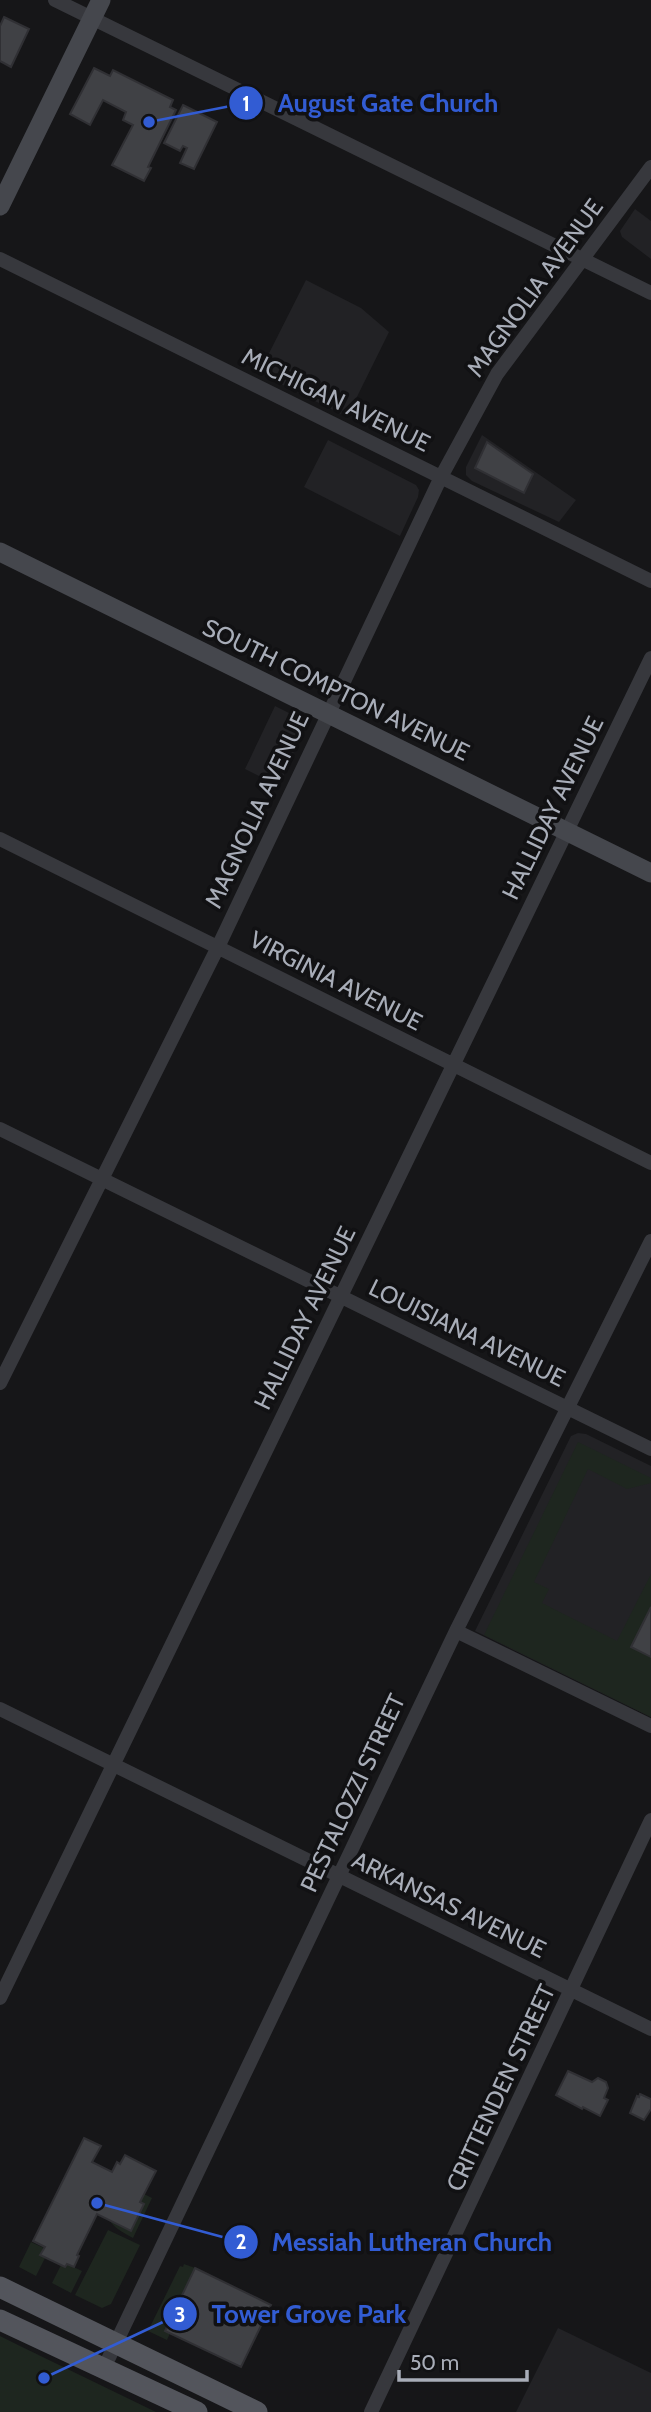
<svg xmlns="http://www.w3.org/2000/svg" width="651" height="2412" font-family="Cabin,sans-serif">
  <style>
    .built { fill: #222225 }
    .green { fill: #1e261f }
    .building { fill: #404145; stroke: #303034; stroke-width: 2 }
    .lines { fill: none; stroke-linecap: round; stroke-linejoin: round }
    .street { stroke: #37383d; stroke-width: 14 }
    .secondary { stroke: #45474d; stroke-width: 19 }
    .primary { stroke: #53555c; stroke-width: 21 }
    .labels { text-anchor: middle; stroke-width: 7; stroke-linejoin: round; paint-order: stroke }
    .street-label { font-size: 24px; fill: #a8adb8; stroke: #111113 }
    .leader { fill: none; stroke: #325cd3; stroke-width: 2.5 }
    .callout-dot { fill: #325cd3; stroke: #111113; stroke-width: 2.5 }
    .mark-label { font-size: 21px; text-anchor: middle; font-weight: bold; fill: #fff }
    .callout-label { font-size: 26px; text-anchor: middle; font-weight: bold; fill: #325cd3; stroke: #111113; stroke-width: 7; stroke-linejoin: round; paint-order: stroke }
  </style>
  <rect width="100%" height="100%" fill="#161618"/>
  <path class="built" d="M635,209l16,12v38l-29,-22 -2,-6z
    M306,280l55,28 28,24 -42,85 -88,-44z
    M482,435l94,65 -17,22 -87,-41 -6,-6v-8z
    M328,440l88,45 3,5 -1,7 -18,39 -96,-49z
    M275,706l26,13 3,4 -1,8 -24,55 -34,-17z
    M578,1433l8,1 65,32v251l-176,-86 96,-195z
    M558,2328l93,45v39h-135z"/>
  <path class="green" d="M578,1442l73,36v5l-24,6 -39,-20 -54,113 15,7 -7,14 75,38 34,-67v33l-20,40 20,10v60l-167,-82z
    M144,2194l8,4 -19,40c-7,-4 -19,-10 -23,-17l21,10 13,-27 -4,-2z
    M108,2230l32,15 -29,59 -9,4 -27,-13z
    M31,2242l13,6 -3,7 4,3 -9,18 -17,-9z
    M67,2264l15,7 -11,22 -19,-10 9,-18 4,2z
    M184,2264l11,4 -30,62 5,3 -3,7 -19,-9 32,-65 3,1z
    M0,2336l18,9 138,67h-156z"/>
  <path class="building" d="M4,17l25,12 -18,38 -11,-6v-35z
    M94,68l16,8 3,-6 60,30 -3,7 6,3 -28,57 3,1 -7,13 -32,-16 21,-40 -10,-5 3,-8 -23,-12 -13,25 -20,-11z
    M183,105l34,17 -23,47 -14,-6 7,-15 -4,-2 -3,5 -16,-8z
    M487,442l46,32 -9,19 -49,-25z
    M651,1607v50l-20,-10z
    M568,2071l24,11 6,-4 8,4 2,6 -4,10 4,2 -8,16 -17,-9 -1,2 -26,-14z
    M640,2094l11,5v10l-7,11 -14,-7 7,-17 2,1z
    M84,2138l17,8 -9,16 20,10 5,-10 3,2 5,-9 31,16 -16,31 4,2 -13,27 -34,-17 -20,41 2,1 -5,11 -7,-3 -2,3 -25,-12 5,-8 -12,-6z
    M195,2268l76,37 -30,62 -76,-36z"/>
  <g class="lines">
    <path class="street" d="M55,0l596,293
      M0,259l651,322
      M0,839l651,324
      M0,1129l651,320
      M0,1383l218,-436 223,-470 56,-103 154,-207
      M456,1631l195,95
      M0,1709l651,320
      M0,1998l651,-1340
      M104,2368l352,-737 195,-390
      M371,2412l280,-592"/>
    <path class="secondary" d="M0,206l101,-206
      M0,552l651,321"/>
    <path class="primary" d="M0,2287l257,125
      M0,2320l197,92"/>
  </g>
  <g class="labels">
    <g class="street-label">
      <text transform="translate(535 288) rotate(-54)" y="8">MAGNOLIA AVENUE</text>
      <text transform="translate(336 400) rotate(26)" y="8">MICHIGAN AVENUE</text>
      <text transform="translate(336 690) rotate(26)" y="8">SOUTH COMPTON AVENUE</text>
      <text transform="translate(553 808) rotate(-64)" y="8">HALLIDAY AVENUE</text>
      <text transform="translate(257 810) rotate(-65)" y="8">MAGNOLIA AVENUE</text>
      <text transform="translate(336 981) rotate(27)" y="8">VIRGINIA AVENUE</text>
      <text transform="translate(305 1318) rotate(-64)" y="8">HALLIDAY AVENUE</text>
      <text transform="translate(467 1333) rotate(26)" y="8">LOUISIANA AVENUE</text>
      <text transform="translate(353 1793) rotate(-65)" y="8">PESTALOZZI STREET</text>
      <text transform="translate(449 1905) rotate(26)" y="8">ARKANSAS AVENUE</text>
      <text transform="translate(501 2088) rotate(-65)" y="8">CRITTENDEN STREET</text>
    </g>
  </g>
  <path class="leader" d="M149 122L246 103M97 2203L241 2242M44 2378L180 2314"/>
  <g class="callout-dot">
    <circle cx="149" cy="122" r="7"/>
    <circle cx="97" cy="2203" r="7"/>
    <circle cx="44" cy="2378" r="7"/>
    <circle cx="246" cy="103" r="18"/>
    <circle cx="241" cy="2242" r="18"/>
    <circle cx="180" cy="2314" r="18"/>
  </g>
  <g class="mark-label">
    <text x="246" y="111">1</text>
    <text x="241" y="2249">2</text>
    <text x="180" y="2322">3</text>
  </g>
  <g class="callout-label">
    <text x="388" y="112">August Gate Church</text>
    <text x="412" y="2251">Messiah Lutheran Church</text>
    <text x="309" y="2323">Tower Grove Park</text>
  </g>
  <path d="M399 2370v10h128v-10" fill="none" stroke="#a8adb8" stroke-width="3.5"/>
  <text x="410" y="2370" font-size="21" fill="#a8adb8" stroke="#111113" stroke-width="5" paint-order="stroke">50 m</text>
</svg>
